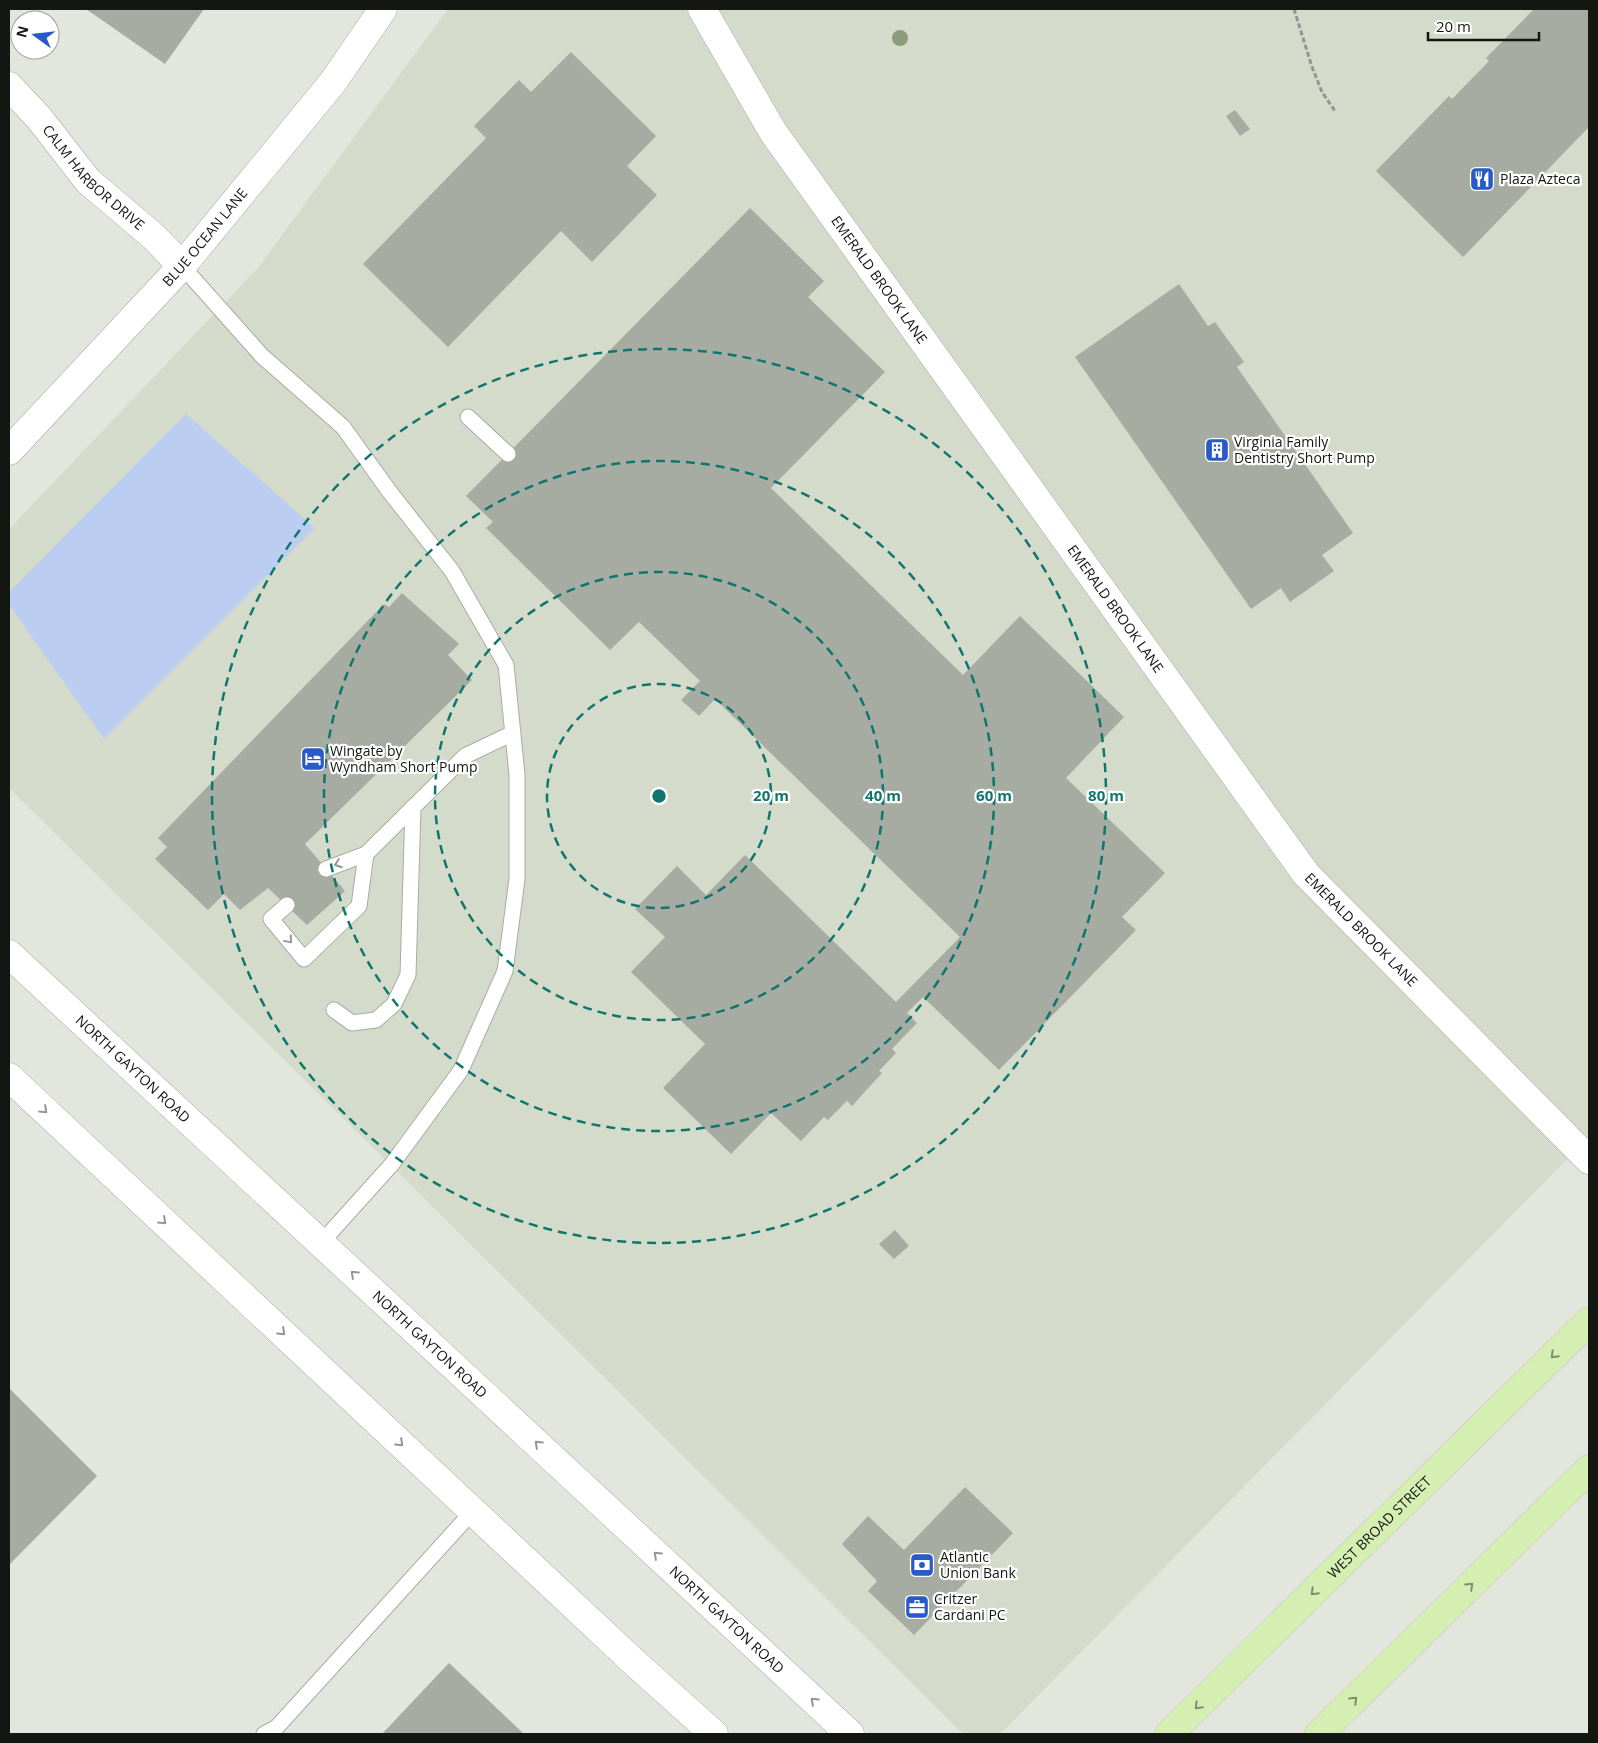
<svg xmlns="http://www.w3.org/2000/svg" width="1598" height="1743" font-family="'Open Sans',sans-serif">
  <style>
    .built { fill: #d4dbcb }
    .water { fill: #bbcef1 }
    .building { fill: #a7aca3 }
    .lines { fill: none; stroke-linecap: round; stroke-linejoin: round }
    .lane-casing { stroke: #a8ada3; stroke-width: 17 }
    .street-casing { stroke: #a8ada3; stroke-width: 29 }
    .secondary-casing { stroke: #a8ada3; stroke-width: 29 }
    .primary-casing { stroke: #c2c2c1; stroke-width: 29 }
    .path { stroke: #93968f; stroke-width: 3; stroke-dasharray: 5 2.5; stroke-linecap: butt }
    .lane { stroke: #fff; stroke-width: 15 }
    .street { stroke: #fff; stroke-width: 28 }
    .secondary { stroke: #fff; stroke-width: 28 }
    .primary { stroke: #d5efb3; stroke-width: 28 }
    .tree { fill: #8d9b79 }
    .oneway { stroke: #959694 }
    .oneway2 { stroke: #7e8d6b }
    .ring { fill: none; stroke: #0f766e; stroke-width: 2.5; stroke-dasharray: 9 6 }
    .labels { text-anchor: middle; stroke-width: 4.5; stroke-linejoin: round; paint-order: stroke }
    .street-label { font-size: 14px; fill: #141612; stroke: #fff }
    .poi-label { font-size: 14px; fill: #141612; stroke: #fff; text-anchor: start }
    .centre { fill: #0f766e; stroke: #fff; stroke-width: 2.5 }
    .ring-label { font-size: 15px; text-anchor: middle; font-weight: bold; fill: #0f766e; stroke: #fff; stroke-width: 4.5; stroke-linejoin: round; paint-order: stroke }
  </style>
  <rect width="100%" height="100%" fill="#e2e6dd"/>
  <path class="built" d="M448,9h1141v1128l-589,597h-37l-533,-530 -421,-416v-259l248,-260z"/>
  <path class="water" d="M186,414l129,114 -211,211 -95,-134v-13z"/>
  <path class="building" d="M86,9h118l-39,55z
    M1534,9h55v118l-126,130 -87,-86 73,-75 3,3 37,-38 -3,-3z
    M571,52l85,84 -29,30 30,29 -65,67 -31,-31 -113,116 -85,-83 123,-126 -12,-12 45,-46 12,12z
    M1235,110l15,19 -10,7 -14,-20z
    M750,208l74,73 -16,16 77,75 -114,116 192,187 57,-59 104,101 -58,61 99,95 -43,44 14,13 -137,140 -76,-73 -16,16 10,10 -25,26 4,4 -17,18 3,2 -30,33 -5,-5 -19,19 -4,-3 -23,24 -30,-28 -40,41 -68,-66 42,-44 -74,-72 34,-35 -30,-28 42,-43 29,29 39,-40 151,147 64,-65 -245,-238 -16,17 -18,-16 19,-19 -61,-59 -29,28 -124,-122 7,-6 -27,-26z
    M1179,284l29,42 7,-4 29,40 -7,5 116,166 -31,22 12,16 -44,31 -9,-14 -30,21 -176,-252z
    M402,593l57,51 -11,11 24,25 -167,164 40,47 -38,34 -39,-37 -28,22 -16,-16 -16,16 -53,-51 12,-12 -9,-9 226,-234 5,3z
    M895,1230l14,16 -15,13 -15,-15z
    M9,1388l88,88 -88,89z
    M965,1487l48,46 -99,102 -46,-44 9,-10 -35,-37 26,-28 36,34z
    M449,1663l75,71h-142z"/>
  <g class="lines">
    <defs>
      <path id="lane" d="M182,266l80,90 81,71 46,64 63,80 54,94 11,110v104l-12,92 -44,99 -69,94 -71,79
        M468,417l40,37
        M366,854l99,-98 48,-23
        M287,905l-16,14 33,40 55,-53 7,-52 -40,15
        M334,1010l18,13 24,-3 18,-16 14,-29 5,-168
        M264,1734l13,-7 196,-216"/>
      <g id="street">
        <path id="s1" d="M702,9l71,123 533,742 283,286"/>
        <path id="s2" d="M9,86l30,32 49,63 66,56 28,29"/>
        <path id="s3" d="M9,451l173,-185 151,-184 50,-73"/>
      </g>
      <g id="secondary">
        <path id="s4" d="M9,954l841,780"/>
        <path d="M9,1077l627,587 78,70"/>
      </g>
      <g id="primary">
        <path id="s5" d="M1169,1734l420,-413"/>
        <path d="M1319,1734l270,-265"/>
      </g>
    </defs>
    <use href="#lane" class="lane-casing"/>
    <use href="#street" class="street-casing"/>
    <use href="#secondary" class="secondary-casing"/>
    <use href="#primary" class="primary-casing"/>
    <path class="path" d="M1294,9l18,58 10,25 13,19"/>
    <use href="#lane" class="lane"/>
    <use href="#street" class="street"/>
    <use href="#secondary" class="secondary"/>
    <use href="#primary" class="primary"/>
  </g>
  <circle class="tree" cx="900" cy="38" r="8"/>
  <defs><path id="oneway-chevron" d="M-2-3.5L2.5 0L-2 3.5" fill="none" stroke-width="1.6" stroke-linecap="round" stroke-linejoin="round" transform="scale(1.25)"/></defs>
  <g class="oneway">
    <use href="#oneway-chevron" transform="translate(338 864) rotate(160)"/>
    <use href="#oneway-chevron" transform="translate(289 940) rotate(50)"/>
    <use href="#oneway-chevron" transform="translate(44 1110) rotate(43)"/>
    <use href="#oneway-chevron" transform="translate(163 1221) rotate(43)"/>
    <use href="#oneway-chevron" transform="translate(354 1274) rotate(-137)"/>
    <use href="#oneway-chevron" transform="translate(282 1332) rotate(43)"/>
    <use href="#oneway-chevron" transform="translate(400 1443) rotate(43)"/>
    <use href="#oneway-chevron" transform="translate(538 1444) rotate(-137)"/>
    <use href="#oneway-chevron" transform="translate(657 1555) rotate(-137)"/>
    <use href="#oneway-chevron" transform="translate(814 1701) rotate(-137)"/>
  </g>
  <g class="oneway2">
    <use href="#oneway-chevron" transform="translate(1554 1355) rotate(135)"/>
    <use href="#oneway-chevron" transform="translate(1470 1586) rotate(-44)"/>
    <use href="#oneway-chevron" transform="translate(1314 1592) rotate(135)"/>
    <use href="#oneway-chevron" transform="translate(1354 1700) rotate(-44)"/>
    <use href="#oneway-chevron" transform="translate(1198 1706) rotate(135)"/>
  </g>
  <g class="ring">
    <circle cx="659" cy="796" r="112"/>
    <circle cx="659" cy="796" r="224"/>
    <circle cx="659" cy="796" r="335"/>
    <circle cx="659" cy="796" r="447"/>
  </g>
  <defs>
    <symbol id="restaurant-square" viewBox="-11 -11 22 22"><rect x="-9" y="-9" width="18" height="18" rx="4" fill="#295ac8" stroke="#fff"/><path d="M-5-6h1v4h1v-4h1v4h1v-4h1v5L-1.5 .5V6h-2V.5L-5-1ZM5-6V6H3V1.5H1.5Q1.5-4 5-6Z" fill="#fff"/></symbol>
    <symbol id="building-square" viewBox="-11 -11 22 22"><rect x="-9" y="-9" width="18" height="18" rx="4" fill="#295ac8" stroke="#fff"/><path d="M-4-6H4V6H1V3H-1V6H-4ZM-2.5-4.3h1.7v1.8h-1.7ZM.8-4.3h1.7v1.8H.8ZM-2.5-1h1.7V.8h-1.7ZM.8-1h1.7V.8H.8Z" fill="#fff"/></symbol>
    <symbol id="hotel-square" viewBox="-11 -11 22 22"><rect x="-9" y="-9" width="18" height="18" rx="4" fill="#295ac8" stroke="#fff"/><path d="M-6-4.5h1.5V1H6V5H4.5V3h-9V5H-6ZM-4 0a1.8 1.8 0 1 1 3.6 0ZM.5 0V-2.5h3Q6-2.5 6 0Z" fill="#fff"/></symbol>
    <symbol id="bank-square" viewBox="-11 -11 22 22"><rect x="-9" y="-9" width="18" height="18" rx="4" fill="#295ac8" stroke="#fff"/><path d="M-6-4H6V4H-6ZM0-2.3a2.3 2.3 0 1 0 0 4.6a2.3 2.3 0 1 0 0-4.6Z" fill="#fff"/></symbol>
    <symbol id="office-square" viewBox="-11 -11 22 22"><rect x="-9" y="-9" width="18" height="18" rx="4" fill="#295ac8" stroke="#fff"/><path d="M-6-3h4V-5.5h4V-3h4V5H-6ZM-1-4.5V-3h2v-1.5ZM-6 0V1H6V0Z" fill="#fff"/></symbol>
  </defs>
  <g fill-rule="evenodd">
    <use href="#restaurant-square" x="1468" y="165" width="28" height="28"/>
    <use href="#building-square" x="1203" y="436" width="28" height="28"/>
    <use href="#hotel-square" x="299" y="745" width="28" height="28"/>
    <use href="#bank-square" x="908" y="1551" width="28" height="28"/>
    <use href="#office-square" x="903" y="1593" width="28" height="28"/>
  </g>
  <g class="labels">
    <g class="street-label">
      <text dy="5" stroke="none"><textPath href="#s2" startOffset="125">CALM HARBOR DRIVE</textPath></text>
      <text dy="5" stroke="none"><textPath href="#s3" startOffset="290">BLUE OCEAN LANE</textPath></text>
      <text dy="5" stroke="none"><textPath href="#s1" startOffset="324">EMERALD BROOK LANE</textPath></text>
      <text dy="5" stroke="none"><textPath href="#s1" startOffset="729">EMERALD BROOK LANE</textPath></text>
      <text dy="5" stroke="none"><textPath href="#s1" startOffset="1134">EMERALD BROOK LANE</textPath></text>
      <text dy="5" stroke="none"><textPath href="#s4" startOffset="169">NORTH GAYTON ROAD</textPath></text>
      <text dy="5" stroke="none"><textPath href="#s4" startOffset="574">NORTH GAYTON ROAD</textPath></text>
      <text dy="5" stroke="none"><textPath href="#s5" startOffset="295">WEST BROAD STREET</textPath></text>
      <text dy="5" stroke="none"><textPath href="#s4" startOffset="979">NORTH GAYTON ROAD</textPath></text>
    </g>
    <g class="poi-label">
      <text x="1500" y="184">Plaza Azteca</text>
      <text x="1234" y="447">Virginia Family<tspan x="1234" dy="16">Dentistry Short Pump</tspan></text>
      <text x="330" y="756">Wingate by<tspan x="330" dy="16">Wyndham Short Pump</tspan></text>
      <text x="940" y="1562">Atlantic<tspan x="940" dy="16">Union Bank</tspan></text>
      <text x="934" y="1604">Critzer<tspan x="934" dy="16">Cardani PC</tspan></text>
    </g>
  </g>
  <circle cx="659" cy="796" r="8" class="centre"/>
  <g class="ring-label">
    <text x="771" y="801">20 m</text>
    <text x="883" y="801">40 m</text>
    <text x="994" y="801">60 m</text>
    <text x="1106" y="801">80 m</text>
  </g>
  <rect width="1598" height="1743" fill="none" stroke="#141612" stroke-width="20"/>
  <g transform="translate(35 35) rotate(285)"><circle r="24" fill="#ffffff" stroke="#a1a2a0"/>
  <path d="M0-4L9 19L0 12L-9 19Z" fill="#295ac8"/>
  <text y="-8" font-size="14" font-weight="bold" text-anchor="middle" fill="#141612">N</text>
  </g>
  <path d="M1428 32v8h111v-8" fill="none" stroke="#141612" stroke-width="2.5"/>
  <text x="1436" y="32" font-size="15" fill="#141612" stroke="#ffffff" stroke-width="4" paint-order="stroke">20 m</text>
</svg>
